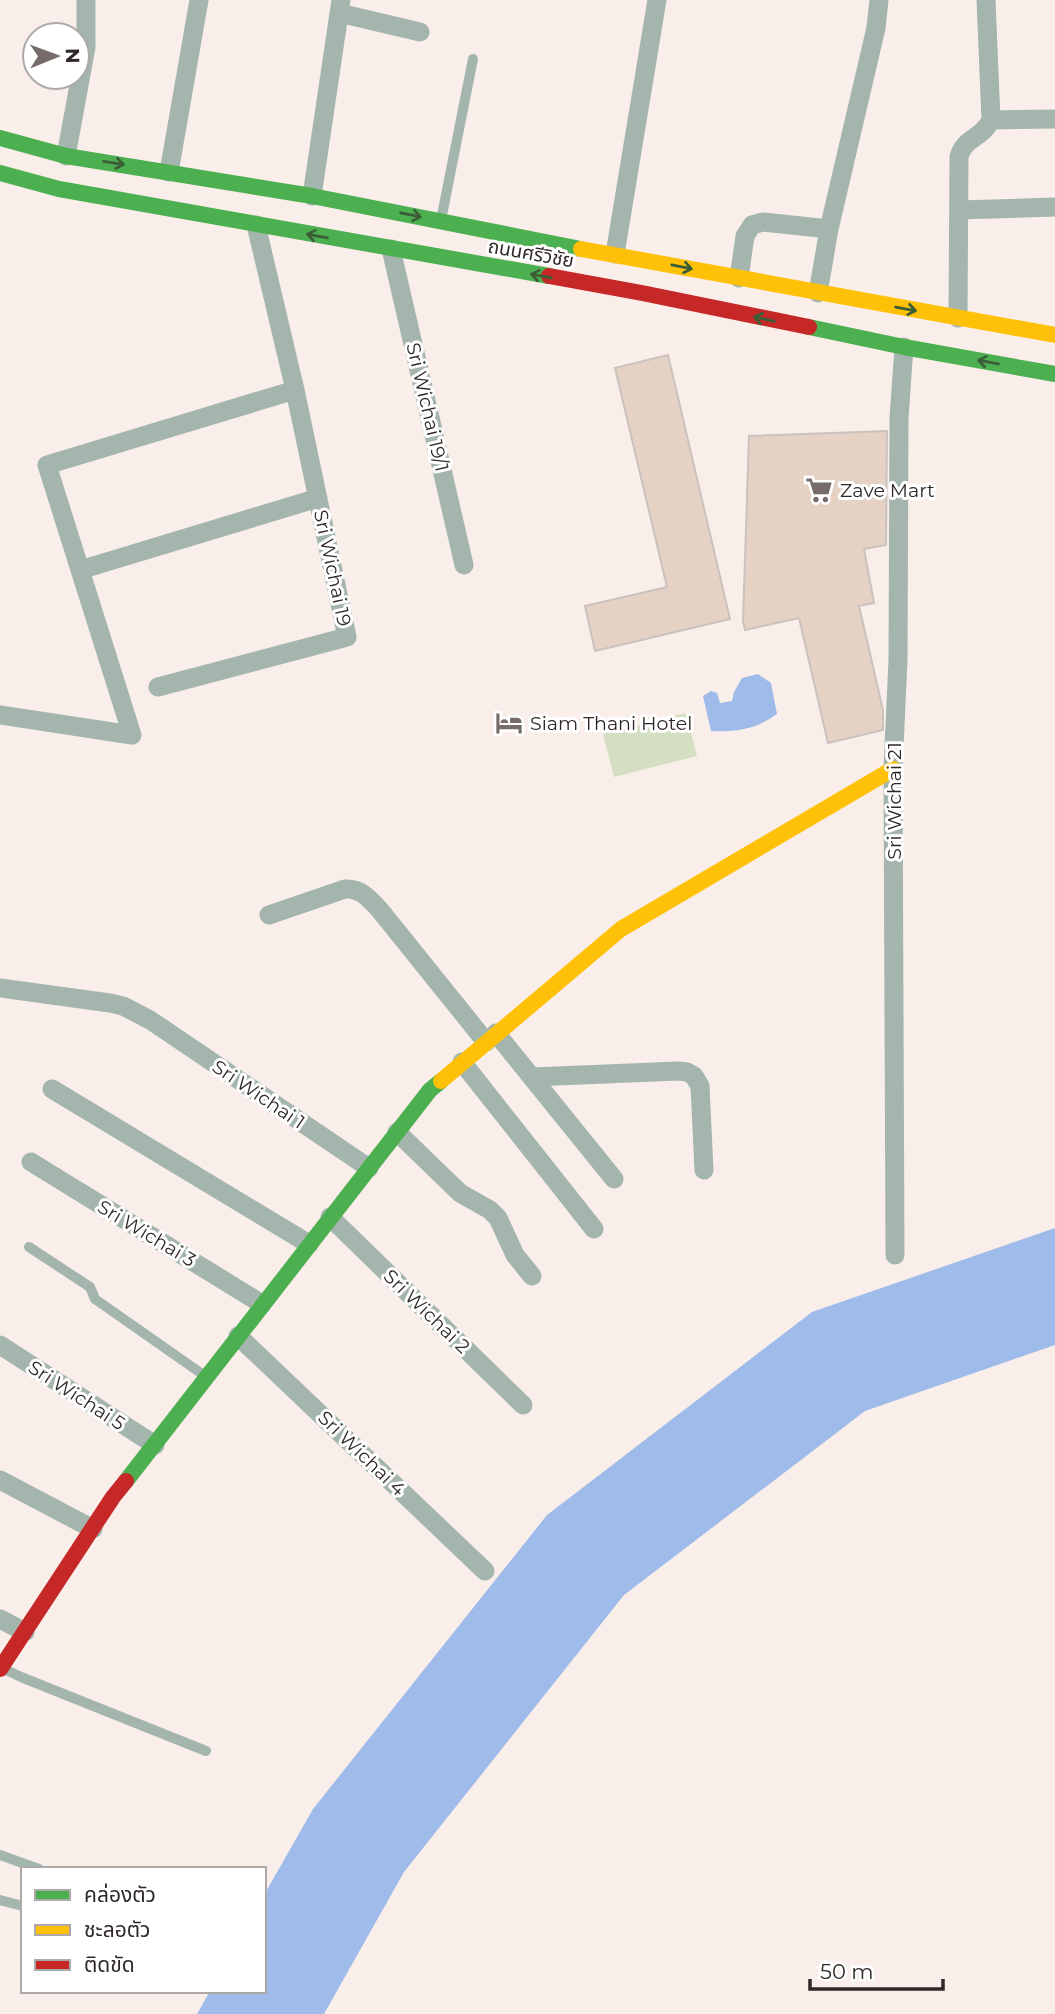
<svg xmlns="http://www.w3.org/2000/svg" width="1055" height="2014" font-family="Montserrat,'Noto Sans Thai',sans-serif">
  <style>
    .green { fill: #d4dfc2 }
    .water { fill: #9fbbe9 }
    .building { fill: #e5d2c5; stroke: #cac2be; stroke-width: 2 }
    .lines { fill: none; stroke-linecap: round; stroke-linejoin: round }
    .lane { stroke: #a4b5ad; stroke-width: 10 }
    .street { stroke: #a4b5ad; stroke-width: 19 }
    .fast { stroke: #4caf50; stroke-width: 16 }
    .slow { stroke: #ffc107; stroke-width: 16 }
    .jam { stroke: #c62828; stroke-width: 16 }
    .oneway { stroke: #3b5e37 }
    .labels { text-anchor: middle; stroke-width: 6; stroke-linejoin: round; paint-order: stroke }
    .street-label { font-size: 19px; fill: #2f2826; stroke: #fff }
    .poi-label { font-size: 19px; fill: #2f2826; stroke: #fff; text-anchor: start }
  </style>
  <rect width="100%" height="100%" fill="#f9eeea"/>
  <path class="green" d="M686,713l11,43 -83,21 -11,-43z"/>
  <path class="water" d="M758,674l13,9 6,31c-21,15 -40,18 -66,17l-8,-35 8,-5 6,2 3,10 12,-2 2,-9 8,-14z
    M1055,1228v117l-190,66 -241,184 -220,277 -80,142h-127l13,-23h54v-96l49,-86 234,-294 265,-203z"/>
  <path class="building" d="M668,355l62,264 -135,32 -10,-45 82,-19 -52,-219z
    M887,431l-1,114 -22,4 10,54 -15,3 24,104v20l-55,13 -29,-125 -54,12 -2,-9 6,-185z"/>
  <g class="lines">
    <path class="lane" d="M441,220l32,-161
      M29,1247l61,40 5,12 110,77
      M2,1668l19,9 185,74
      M0,1855l39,14
      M0,1900l23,6"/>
    <path class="street" d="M339,13l81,19
      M991,120l64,-1
      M66,156l20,-109v-47
      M169,172l30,-172
      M312,196l29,-196
      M959,210l96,-3
      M391,249l73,316
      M615,254l42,-254
      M739,278l6,-42 7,-11 11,-3 66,7
      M818,293l11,-64 47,-201 3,-28
      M958,318l1,-161c5,-20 23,-18 32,-37l-5,-120
      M80,570l238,-72
      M158,687l189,-50 -52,-247 -39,-165
      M0,715l132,20 -85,-270 248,-75
      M269,915l76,-26c15,-1 24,9 34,20l107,133
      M0,988l110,15 13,3 27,14 219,148
      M496,1033l118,146
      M462,1062l132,167
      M532,1077l146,-6 9,1 7,4 6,10 4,84
      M52,1089l257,155
      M397,1132l63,61 30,17 8,8 17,37 17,21
      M31,1162l231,142
      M330,1217l193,188
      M895,1255l-2,-486 5,-109 1,-242 5,-71
      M238,1336l247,235
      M0,1345l155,100
      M0,1480l93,49
      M0,1619l25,13"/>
    <path class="fast" d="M0,138l66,18 246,40 269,53
      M0,173l59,16 490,87
      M809,327l95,20 151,27
      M126,1481l304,-391 11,-9"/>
    <path class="slow" d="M581,249l474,86
      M441,1081l180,-152 272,-160"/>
    <path class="jam" d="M549,276l93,17 167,34
      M0,1669l113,-172 13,-16"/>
  </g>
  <defs><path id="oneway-shaft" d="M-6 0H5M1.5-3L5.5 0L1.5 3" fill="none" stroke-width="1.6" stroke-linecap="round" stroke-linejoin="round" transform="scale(1.75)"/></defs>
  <g class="oneway">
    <use href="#oneway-shaft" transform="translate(114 163) rotate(9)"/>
    <use href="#oneway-shaft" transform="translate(411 215) rotate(11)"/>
    <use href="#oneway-shaft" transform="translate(317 236) rotate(-170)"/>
    <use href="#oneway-shaft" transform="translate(682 267) rotate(11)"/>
    <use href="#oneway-shaft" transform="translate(541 276) rotate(-170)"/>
    <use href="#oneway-shaft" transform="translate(906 309) rotate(10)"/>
    <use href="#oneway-shaft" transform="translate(764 319) rotate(-168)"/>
    <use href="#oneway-shaft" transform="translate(988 362) rotate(-170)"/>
  </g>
  <defs>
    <symbol id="supermarket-bare" viewBox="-9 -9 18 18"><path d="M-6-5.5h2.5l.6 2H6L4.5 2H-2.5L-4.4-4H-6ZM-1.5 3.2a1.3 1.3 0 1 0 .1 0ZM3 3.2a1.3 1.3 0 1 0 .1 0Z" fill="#766d6b" stroke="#fff" stroke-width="2.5" paint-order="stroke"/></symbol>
    <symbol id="hotel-bare" viewBox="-9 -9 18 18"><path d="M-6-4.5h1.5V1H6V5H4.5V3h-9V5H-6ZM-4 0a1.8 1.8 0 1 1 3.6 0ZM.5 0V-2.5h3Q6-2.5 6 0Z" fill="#766d6b" stroke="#fff" stroke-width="2.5" paint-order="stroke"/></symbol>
  </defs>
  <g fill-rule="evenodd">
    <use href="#supermarket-bare" x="800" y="471" width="38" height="38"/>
    <use href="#hotel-bare" x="490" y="704" width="38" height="38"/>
  </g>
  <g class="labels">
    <g class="street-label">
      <text transform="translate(531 253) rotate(10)" y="7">ถนนศรีวิชัย</text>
      <text transform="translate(428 407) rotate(77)" y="7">Sri Wichai 19/1</text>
      <text transform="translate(333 568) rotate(78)" y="7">Sri Wichai 19</text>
      <text transform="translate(894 801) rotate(-90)" y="7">Sri Wichai 21</text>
      <text transform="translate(259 1094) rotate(34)" y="7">Sri Wichai 1</text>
      <text transform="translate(147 1233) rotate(31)" y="7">Sri Wichai 3</text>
      <text transform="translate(427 1311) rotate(44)" y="7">Sri Wichai 2</text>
      <text transform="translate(77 1395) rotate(33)" y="7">Sri Wichai 5</text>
      <text transform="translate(362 1453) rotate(44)" y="7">Sri Wichai 4</text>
    </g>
    <g class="poi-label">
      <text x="840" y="497">Zave Mart</text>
      <text x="530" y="730">Siam Thani Hotel</text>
    </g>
  </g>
  <rect x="21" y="1867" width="245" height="126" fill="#ffffff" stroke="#aca9a8" stroke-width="2"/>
  <rect x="35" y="1890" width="35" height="10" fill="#4caf50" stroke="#aca9a8" stroke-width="2"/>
  <text x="84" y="1902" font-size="21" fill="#2f2826">คล่องตัว</text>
  <rect x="35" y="1925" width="35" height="10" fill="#ffc107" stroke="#aca9a8" stroke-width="2"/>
  <text x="84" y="1937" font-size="21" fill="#2f2826">ชะลอตัว</text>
  <rect x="35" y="1960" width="35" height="10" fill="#c62828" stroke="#aca9a8" stroke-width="2"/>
  <text x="84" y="1972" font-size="21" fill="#2f2826">ติดขัด</text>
  <g transform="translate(56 56) rotate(89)"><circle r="33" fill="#ffffff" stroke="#aca9a8" stroke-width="2"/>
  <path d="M0-5L12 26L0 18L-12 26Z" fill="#766d6b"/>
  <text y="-10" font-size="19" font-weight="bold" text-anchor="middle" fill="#2f2826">N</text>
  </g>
  <path d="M810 1979v10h133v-10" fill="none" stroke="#2f2826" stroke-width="3.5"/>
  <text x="820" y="1979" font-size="21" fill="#2f2826" stroke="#ffffff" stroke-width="5" paint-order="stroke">50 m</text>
</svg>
